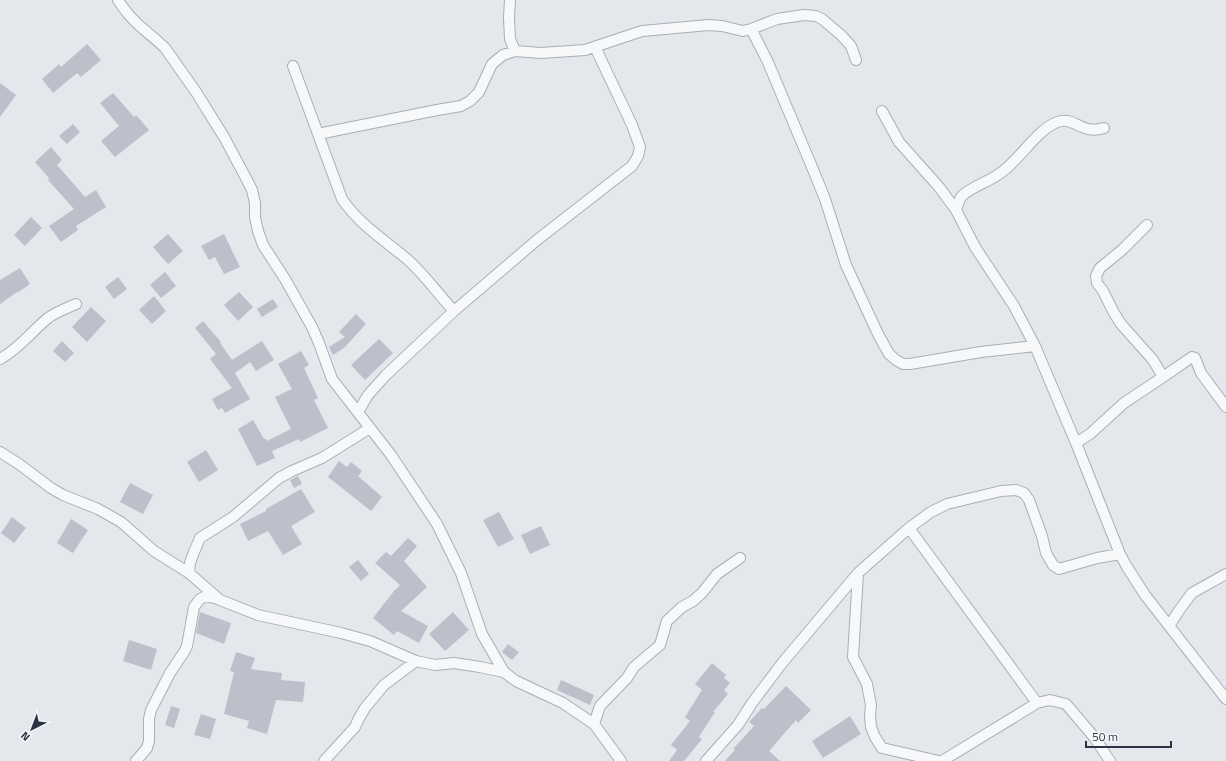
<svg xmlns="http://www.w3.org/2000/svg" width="1226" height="761" font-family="'Titillium Web',sans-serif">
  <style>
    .building { fill: #bbc0ca }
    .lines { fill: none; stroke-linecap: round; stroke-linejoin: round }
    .street-casing { stroke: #a9aeb7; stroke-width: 12 }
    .street { stroke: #f7f8fa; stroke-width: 10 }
  </style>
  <rect width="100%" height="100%" fill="#e4e7ec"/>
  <path class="building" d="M87,44l14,16 -20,17 -4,-4 -24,20 -11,-14 17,-15 2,3z
    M0,83l16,12 -16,22z
    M113,93l21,24 2,-2 13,15 -34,27 -14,-16 18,-15 -19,-23z
    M73,124l7,8 -13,12 -8,-8z
    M51,147l11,13 -5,5 28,32 11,-7 10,17 -30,19 2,4 -17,12 -12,-16 25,-17 -26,-29 1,-2 -14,-16z
    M31,217l11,11 -17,18 -11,-11z
    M168,234l15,17 -15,13 -15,-17z
    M224,234l16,33 -16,7 -9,-17 -6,3 -8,-14z
    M20,268l10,16 -13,9v-1l-17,12v-24z
    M165,272l11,14 -15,12 -11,-13z
    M118,277l9,12 -13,10 -9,-12z
    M239,292l14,15 -15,14 -14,-16z
    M154,296l12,15 -14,13 -13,-14z
    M273,299l5,8 -16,10 -5,-8z
    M91,307l15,14 -19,21 -15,-15z
    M356,314l10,10 -22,24 -11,7 -4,-8 16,-10 -6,-5z
    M203,321l18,21 -1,1 12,17 30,-19 12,19 -18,11 -6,-9 -15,11 15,26 -25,14 -3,-5 -4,2 -6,-11 20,-11 -22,-29 6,-5 -21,-26z
    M379,339l14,14 -28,27 -14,-15z
    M62,341l12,12 -9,9 -12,-11z
    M301,351l8,14 -5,3 14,30 -4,2 14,28 -28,14 -1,-3 -27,12 3,7 -18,8 -19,-37 15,-9 11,19h2l1,2 24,-12 -16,-32 17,-8 -14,-25z
    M206,450l12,20 -19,12 -12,-20z
    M339,461l8,6 4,-5 11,9 -4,5 24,21 -11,14 -43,-34z
    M298,476l4,8 -8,4 -4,-8z
    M130,483l23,12 -10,19 -23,-12z
    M301,489l14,23 -24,14 11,18 -19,11 -15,-24 -20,10 -8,-17 26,-13v-2z
    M499,512l15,27 -16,8 -15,-27z
    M12,517l14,11 -12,15 -13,-10z
    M71,519l17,11 -15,23 -16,-10z
    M541,526l9,19 -20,9 -9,-19z
    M408,538l9,8 -13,15 23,26 -26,24 27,15 -9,17 -22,-12 -3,4 -21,-17 21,-27 6,-6 -25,-22 11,-11 5,4z
    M358,560l11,14 -8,7 -12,-14z
    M200,612l31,11 -7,21 -28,-11z
    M453,612l16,18 -24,21 -16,-17z
    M129,640l28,9 -6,21 -28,-9z
    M508,644l11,8 -7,8 -10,-8z
    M236,652l19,6 -4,11 31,4 -1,7 24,2 -2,20 -27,-2 -9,34 -20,-6 2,-7 -25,-7 10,-42 -4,-1z
    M712,663l14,12 -2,3 6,5 -6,7 4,4 -15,18h2l-16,25 3,2 -18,22h-15l8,-11 -6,-5 19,-24 -5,-4 17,-27 -7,-6z
    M561,680l33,15 -4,10 -33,-15z
    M786,686l25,24 -13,13 -2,-3 -27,31 11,10h-55l10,-11 -2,-1 21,-23 -5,-4 13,-14 2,1z
    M171,706l9,3 -6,19 -9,-3z
    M201,714l15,5 -6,20 -16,-4z
    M850,716l11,18 -38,24 -11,-17z"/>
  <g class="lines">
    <defs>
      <path id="street" d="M118,0c6,10 14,19 23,27 8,7 16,13 24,21l31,44 28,45 23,43 5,10 3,13v14l3,14 5,14 22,34 27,48 7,16 13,36 59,76 46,69 24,49 21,61 22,38
        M510,0l-1,18 1,21 5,12
        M751,29l16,31 45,107 13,32 21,66 32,69 11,20 7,6 7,4h7l71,-12 54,-6
        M293,66l49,133c17,25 42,41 65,60 17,15 31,35 47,52
        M882,111l17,31 40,45 17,23 19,37 39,59 21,40 41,97 44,111 7,13 18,28 81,104
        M318,134l119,-24 24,-4 9,-5 9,-9 13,-28 11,-9 12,-4 26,2 44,-3 57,-19 67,-6 13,1 21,5 8,-2 26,-10 27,-4 12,1 6,3 19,16 10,11 5,14
        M956,210c2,-5 3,-11 6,-14 7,-8 28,-15 37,-22 21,-13 39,-48 62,-53 14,-3 22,14 43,7
        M1147,225l-25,25 -22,18 -4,8 1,7 6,8 11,22 7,11 32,36 10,17
        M0,359c20,-11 31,-27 48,-41 8,-6 19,-10 28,-14
        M358,412l10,-17 18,-20 68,-64 83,-71 95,-74 6,-10 2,-9 -8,-22 -37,-78
        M1076,443l14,-9 34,-31 39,-26 29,-20 3,1 6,15 25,34
        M0,452l19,12 32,24 12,7 35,14 23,13 33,29 35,22 31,27 38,15 83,18 29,8 46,20 19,4 19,-2 26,4 24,5 12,9 47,22 31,21 27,37
        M909,528l128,175
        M189,573l1,-10 4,-11 6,-14 33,-21 46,-39 13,-7 30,-13 48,-30
        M858,573l-5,84 14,27 4,21 -1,11 1,11 4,10 7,11 57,13
        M1169,626l11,-17 12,-16 34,-19
        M594,724l6,-18 27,-28 7,-11 26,-22 7,-24 15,-14 11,-6 9,-8 15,-19 23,-16
        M136,761l11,-13 2,-7v-22l2,-9 19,-37 14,-21 3,-6 7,-39 6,-8 6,-3 12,3
        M324,761l31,-34 3,-7 7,-12 19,-23 32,-24
        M706,761l32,-36 14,-22 31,-41 75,-89 51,-45 22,-16 16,-8 54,-13 15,-1 8,3 5,7 13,36 4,17 7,12 6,4 38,-11 23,-4
        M942,761l95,-58 13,-3 16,4 28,33 16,24"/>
    </defs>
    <use href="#street" class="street-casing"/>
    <use href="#street" class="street"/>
  </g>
  <g transform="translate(32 729) rotate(222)" stroke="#f4f6f9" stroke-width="3" paint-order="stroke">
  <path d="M0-3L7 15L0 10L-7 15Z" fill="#2b3445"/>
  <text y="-6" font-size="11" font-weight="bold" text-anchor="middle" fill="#2b3445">N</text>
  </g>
  <path d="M1086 741v6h85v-6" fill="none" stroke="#2b3445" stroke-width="2"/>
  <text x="1092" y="741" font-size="12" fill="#2b3445" stroke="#f4f6f9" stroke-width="3" paint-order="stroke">50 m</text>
</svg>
